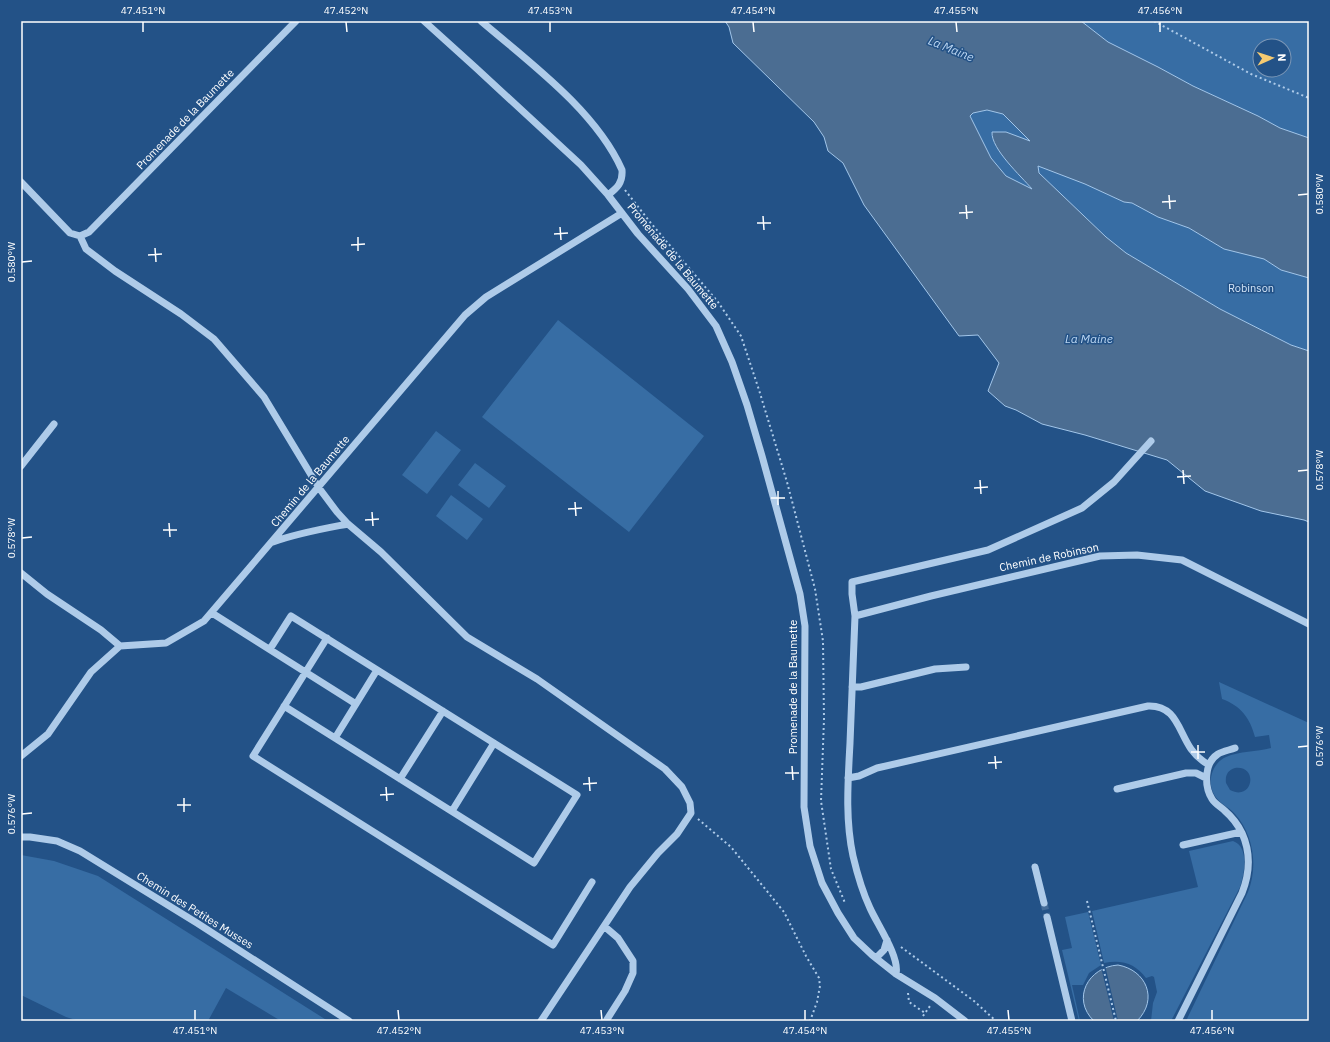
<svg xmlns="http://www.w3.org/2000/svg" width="1330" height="1042" font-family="'IBM Plex Sans',sans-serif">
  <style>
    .green { fill: #376da4; fill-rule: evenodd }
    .water { fill: #4b6d92; stroke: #a2c6ea; fill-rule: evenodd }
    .pier { fill: #235287 }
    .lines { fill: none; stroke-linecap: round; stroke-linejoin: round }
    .minor-tunnel { stroke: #446c99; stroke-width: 7; stroke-dasharray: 7 3.5; stroke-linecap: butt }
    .path { stroke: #aecbe9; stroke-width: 2; stroke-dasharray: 2 3; stroke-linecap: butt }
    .minor { stroke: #aecbe9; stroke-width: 7 }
    .ticks { fill: none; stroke: #fff; stroke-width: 1.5 }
    .labels { text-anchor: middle; stroke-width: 3; stroke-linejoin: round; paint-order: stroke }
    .street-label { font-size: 11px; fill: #fff; stroke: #235287 }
    .park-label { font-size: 11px; fill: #d2e4f7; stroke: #235287 }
    .water-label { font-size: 12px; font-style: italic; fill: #bad5f1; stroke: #235287 }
    .neatline { fill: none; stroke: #fff; stroke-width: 1.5 }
    .ticks-label { font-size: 10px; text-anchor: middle; fill: #fff }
  </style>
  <rect width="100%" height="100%" fill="#235287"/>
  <path class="green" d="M1081,21h228v117l-29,-10 -22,-12 -65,-30 -35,-19 -50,-25zM1260,46h24v24h-24z
    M987,110l16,4 28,28 -25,-10 -14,1c-1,15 30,45 41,57l-27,-14 -15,-18 -21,-42 3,-3z
    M1038,165l47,19 39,18 8,1 26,14 31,11 35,21 40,10 17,11 28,8v73l-18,-6 -71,-36 -94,-56 -20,-16 -67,-64z
    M558,320l146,116 -75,96 -147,-115z
    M436,431l25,19 -34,44 -25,-19z
    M475,463l31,23 -17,22 -31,-23z
    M451,495l32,24 -16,21 -31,-24z
    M1219,682l90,41v298h-123l62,-129c10,-25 6,-57 -13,-78 -6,-7 -15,-10 -20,-18 -9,-13 -3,-33 11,-39 13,-6 31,-5 45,-9l-2,-13 -14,2c-5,-19 -14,-31 -33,-38zM1235,768c24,-3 18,34 -5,22l-4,-7c-1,-8 2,-13 9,-15z
    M1233,841c17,6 11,34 7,46l-69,134h-20l2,-18 4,-11 -3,-15 -2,-1 -6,2c-10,-14 -24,-19 -42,-15l-12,-52 106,-24 -9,-36z
    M21,855l33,6 44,15 230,145h-47l-55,-33 -18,33h-129l-13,-4 -45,-22z
    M1088,912l13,53 -12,8 -6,12h-11l8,36h-1l-17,-71 10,-2 -7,-31z"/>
  <path class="water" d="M725,21h356l27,21 50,25 35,19 65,30 22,12 29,10v140l-28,-8 -17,-11 -40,-10 -35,-21 -31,-11 -26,-14 -8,-1 -39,-18 -47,-18 1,7 67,64 20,16 94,56 71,36 18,6v171l-5,-2 -43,-9 -56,-20 -38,-31 -82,-25 -43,-11 -26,-14 -11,-4 -17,-15 11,-28 -21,-28 -19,1 -95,-131 -21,-42 -15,-12 -4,-14 -10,-15 -81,-79 -4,-16zM987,110l16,4 27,27 -24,-9h-14c-1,17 29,44 40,57l-26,-13 -15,-18 -21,-42 3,-3z
    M1118,965c28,5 41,34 19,56h-43c-23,-22 -6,-54 24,-56z"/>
  <path class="pier" d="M1105,965l13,56h-4l-13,-54z"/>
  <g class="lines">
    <path class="minor-tunnel" d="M1044,903l3,14"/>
    <path class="path" d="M1154,21l97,53 58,24
      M625,190l25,32 68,80 23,34 18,54 28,92 28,107 8,52 1,78 -3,82 10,68 14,34
      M698,819l33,28 53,65 22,44 13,22 1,8 -3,16 -7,19
      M1087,901l29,120
      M901,947l73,54 22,20
      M908,993l1,9 16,11
      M923,1016l7,-10"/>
    <path class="minor" d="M424,21l52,47 105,97 27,30 30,39 50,55 28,37 16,36 15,43 15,51 38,138 5,32 -1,181 6,39 12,37 16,30 16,25 18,17 24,19 39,24 30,23
      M481,21c48,41 115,90 141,149 1,13 -5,18 -14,25
      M21,182l49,51 10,3 9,-4 207,-211
      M80,236l6,13 29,22 66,43 33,25 50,58 55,91 18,24 11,12 33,28 86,85 70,42 128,90 17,18 8,16 1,10 -14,21 -19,19 -28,34 -89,134
      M21,466l33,-42
      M273,542c25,-9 49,-13 75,-18
      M21,573l26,21 54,36 19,16
      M212,613l144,91
      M855,616l76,-20 169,-40 37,-1 45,5 127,64
      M327,638l-74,118 300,189 39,-63
      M270,649l21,-33 286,179 -43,68 -250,-157
      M852,687h9l74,-18 31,-2
      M335,738l42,-68
      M21,756l27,-22 43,-62 29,-26 46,-3 38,-22 261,-306 21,-18 136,-84
      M848,778l11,-2 18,-8 271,-62c28,-1 30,24 43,43 5,7 11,12 18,16
      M400,779l43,-68
      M1117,789l69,-16h10l10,5
      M452,811l42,-68
      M21,837h9l27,4 23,10 117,72 152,98
      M1183,845l58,-13
      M1035,867l9,36
      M1047,917l25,104
      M604,926l14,12 15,23v12l-8,18 -19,30
      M876,958l8,-8 3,-10
      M896,974c4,-17 -19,-50 -26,-66 -8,-17 -13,-35 -17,-52 -8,-37 -5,-75 -3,-113 2,-42 3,-85 5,-127l-3,-22v-12l136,-32 94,-42 32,-26 37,-41
      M1178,1021l64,-128c8,-20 9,-40 0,-60 -4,-8 -10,-16 -17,-22 -4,-4 -10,-7 -13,-12 -8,-13 -8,-36 6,-45 5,-3 12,-4 17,-6"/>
  </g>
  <path class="ticks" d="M143,22v10M346,22l1,10M550,22v10M753,22l1,10M956,22l1,10M1160,22v10M1169,195l1,14M1298,195l10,-1M1162,202l14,-1M966,205l1,14M959,213l14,-1M763,216l1,14M757,223h14M560,227l1,13M554,234l14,-1M358,237v14M351,245l14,-1M155,248l1,14M148,255l14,-1M22,262l10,-1M1183,470l1,14M1298,471l10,-1M1177,477l14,-1M980,480l1,14M974,488l14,-1M778,491v14M771,498h14M575,502l1,14M568,509l14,-1M372,512l1,14M365,520l14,-1M169,523l1,14M163,530h14M22,538l10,-1M1198,745v14M1298,747l10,-1M1191,752h14M995,756l1,13M988,763l14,-1M792,766l1,14M785,773h14M589,777l1,14M583,784l14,-1M386,787l1,14M380,795l14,-1M184,798v14M177,805h14M22,814l10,-1M195,1010v10M398,1010l1,10M601,1010l1,10M805,1010v10M1008,1010l1,10M1212,1010v10"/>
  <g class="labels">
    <g class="street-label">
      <text transform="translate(185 119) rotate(-46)" y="4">Promenade de la Baumette</text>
      <text transform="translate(673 256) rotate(50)" y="4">Promenade de la Baumette</text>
      <text transform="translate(310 481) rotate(-50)" y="4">Chemin de la Baumette</text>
      <text transform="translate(1049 557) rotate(-12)" y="4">Chemin de Robinson</text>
      <text transform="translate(793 687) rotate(-90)" y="4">Promenade de la Baumette</text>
      <text transform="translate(195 910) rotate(32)" y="4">Chemin des Petites Musses</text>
    </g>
    <g class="park-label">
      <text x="1251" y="292">Robinson</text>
    </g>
    <g class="water-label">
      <text transform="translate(951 49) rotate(22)" y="4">La Maine</text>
      <text x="1089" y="343">La Maine</text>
    </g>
  </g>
  <rect width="1330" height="1042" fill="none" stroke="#235287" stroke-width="44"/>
  <g transform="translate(1272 58) rotate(87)"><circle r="19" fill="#235287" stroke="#7b97b7"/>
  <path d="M0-3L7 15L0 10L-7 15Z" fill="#f5ca71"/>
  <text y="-6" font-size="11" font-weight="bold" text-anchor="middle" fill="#ffffff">N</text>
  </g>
  <rect x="22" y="22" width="1286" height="998" class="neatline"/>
  <g class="ticks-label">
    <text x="143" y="14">47.451°N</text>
    <text x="346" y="14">47.452°N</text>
    <text x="550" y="14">47.453°N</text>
    <text x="753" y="14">47.454°N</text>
    <text x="956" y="14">47.455°N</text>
    <text x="1160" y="14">47.456°N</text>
    <text transform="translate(1319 194) rotate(-90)" y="4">0.580°W</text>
    <text transform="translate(11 262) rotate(-90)" y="4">0.580°W</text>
    <text transform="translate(1319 470) rotate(-90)" y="4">0.578°W</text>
    <text transform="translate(11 538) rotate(-90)" y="4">0.578°W</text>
    <text transform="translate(1319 746) rotate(-90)" y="4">0.576°W</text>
    <text transform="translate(11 814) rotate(-90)" y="4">0.576°W</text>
    <text x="195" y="1034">47.451°N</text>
    <text x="399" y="1034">47.452°N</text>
    <text x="602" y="1034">47.453°N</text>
    <text x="805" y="1034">47.454°N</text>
    <text x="1009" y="1034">47.455°N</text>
    <text x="1212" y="1034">47.456°N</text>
  </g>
</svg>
